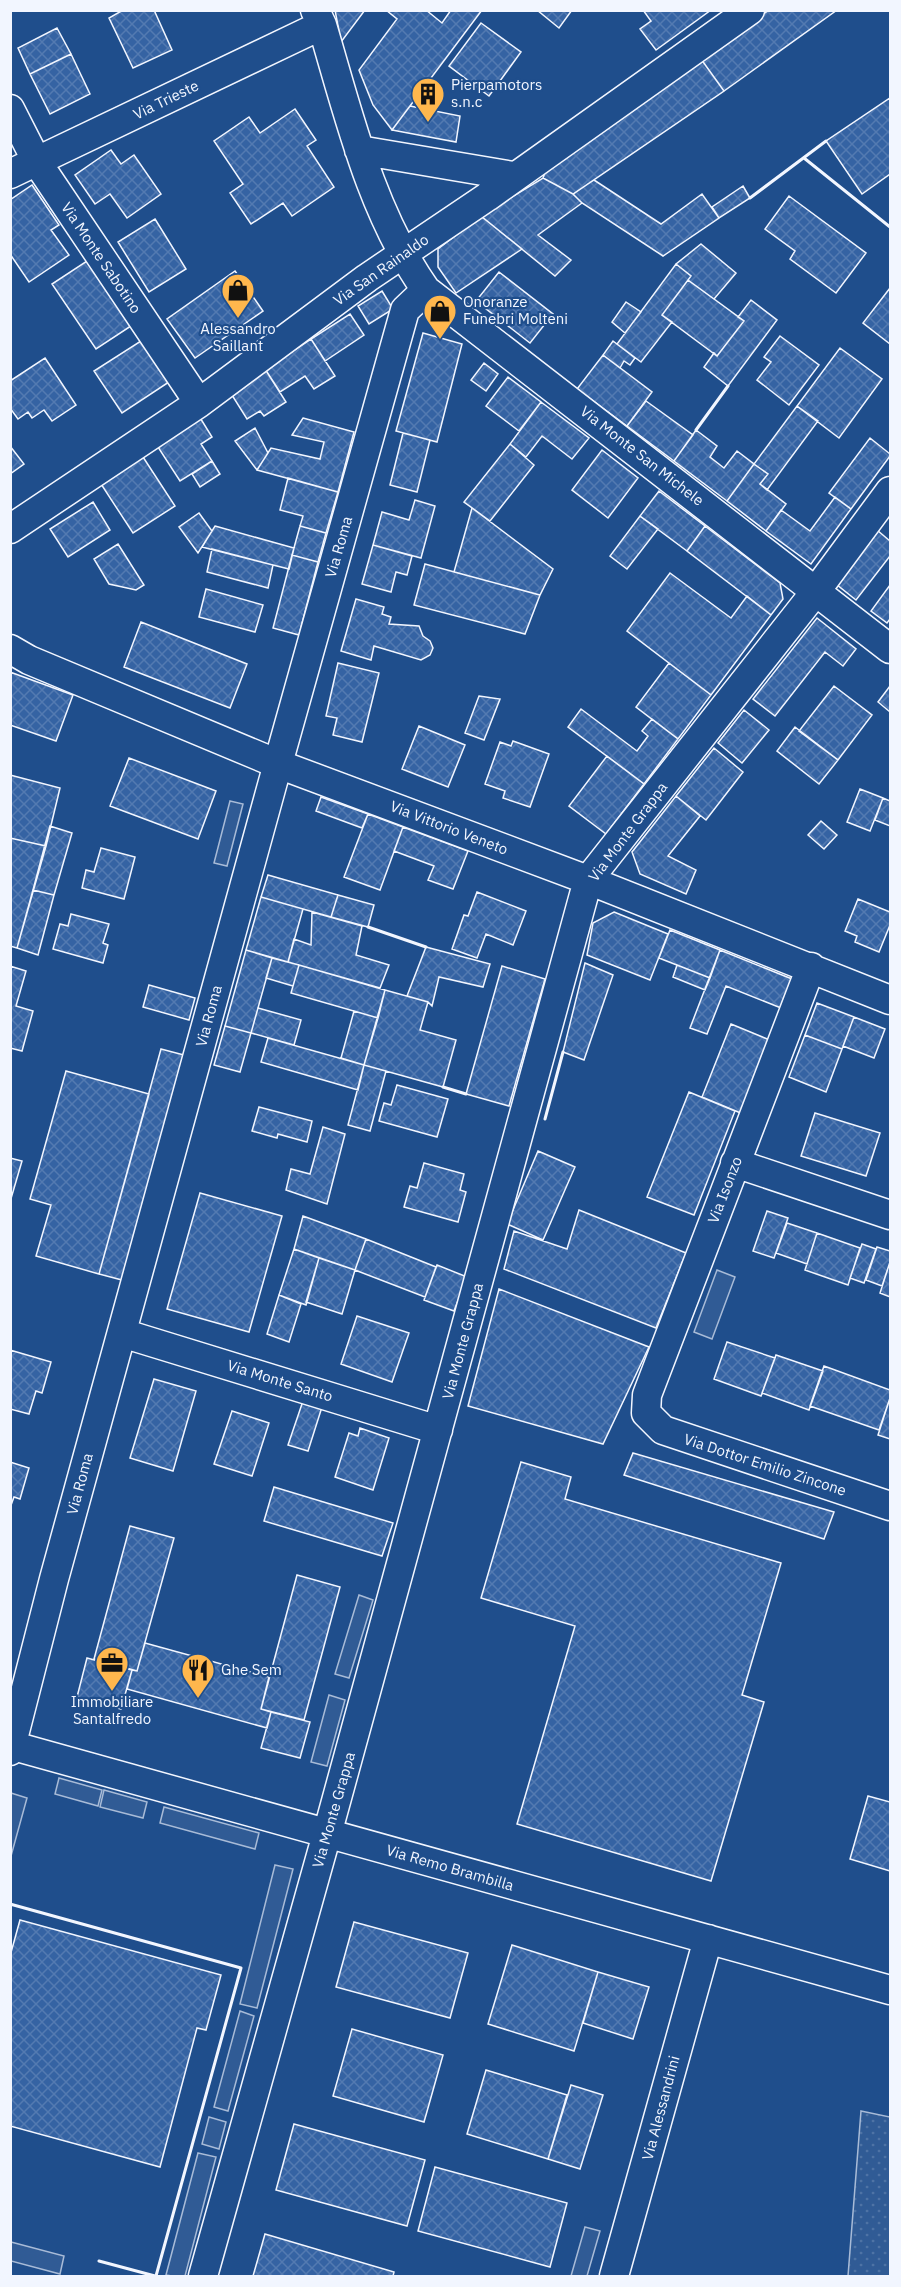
<svg xmlns="http://www.w3.org/2000/svg" width="901" height="2287" font-family="'IBM Plex Sans',sans-serif">
  <style>
    .grass { fill: url(#grass-dots); stroke: #a8bbd7; stroke-width: 1.5 }
    .built { fill: #305b95; stroke: #a8bbd7; stroke-width: 1.5 }
    .building { fill: url(#building-cross-hatch); stroke: #f2f6ff; stroke-width: 1.5 }
    .lines { fill: none; stroke-linecap: round; stroke-linejoin: round }
    .minor-casing { stroke: #f2f6ff; stroke-width: 31 }
    .minor { stroke: #1f4e8c; stroke-width: 28 }
    .wall { stroke: #f2f6ff; stroke-width: 3 }
    .labels { text-anchor: middle; stroke-width: 4.5; stroke-linejoin: round; paint-order: stroke }
    .poi-label { font-size: 15px; fill: #f2f6ff; stroke: #1f4e8c; text-anchor: start }
    .street-label { font-size: 15px; fill: #f2f6ff; stroke: #1f4e8c }
  </style>
  <defs>
    <pattern id="grass-dots" width="8" height="8" patternUnits="userSpaceOnUse" patternTransform="scale(1.5)"><rect width="8" height="8" fill="#305b95"/><path d="M2 2h.1M6 6h.1" fill="none" stroke="#4e73a5" stroke-width="1.8" stroke-linecap="round"/></pattern>
    <pattern id="building-cross-hatch" width="8" height="8" patternUnits="userSpaceOnUse" patternTransform="scale(1.5)"><rect width="8" height="8" fill="#3563a3"/><path d="M0 0l8 8M0 8l8-8" fill="none" stroke="#537ab1"/></pattern>
  </defs>
  <rect width="100%" height="100%" fill="#1f4e8c"/>
  <path class="grass" d="M861,2111l29,6v159h-42z"/>
  <path class="built" d="M230,801l13,3 -16,62 -13,-3z
    M717,1270l18,7 -23,62 -18,-7z
    M359,1595l14,5 -24,78 -14,-4z
    M329,1695l16,5 -18,66 -16,-4z
    M59,1778l43,12 -4,16 -43,-12z
    M104,1790l43,12 -4,16 -43,-11z
    M11,1793l16,5 -16,58 -1,-63z
    M164,1807l95,26 -4,16 -95,-26z
    M275,1865l18,4 -36,139 -17,-4z
    M240,2011l14,5 -26,95 -14,-4z
    M209,2117l17,5 -7,27 -17,-5z
    M198,2153l18,4 -31,119h-13l-6,-1z
    M585,2227l15,4 -13,45h-16z
    M11,2242l53,14 -4,18 -49,-13z"/>
  <path class="building" d="M123,10h31l18,40 -39,18 -24,-50z
    M335,10h30l-24,32z
    M386,10h40l16,13 9,-13h31l-90,120 -19,-25 -14,-35 38,-51z
    M537,10h35l-13,18z
    M643,10h68l-55,40 -16,-21 11,-8z
    M769,10h68l-113,81 -23,-32z
    M481,23l40,29 -32,44 -40,-30z
    M57,28l14,26 -41,20 -12,-26z
    M71,54l19,40 -40,20 -20,-40z
    M701,59l23,32 -151,103 -30,-16 5,-14z
    M890,98v76l-28,20 -36,-53z
    M410,106l50,10 -4,26 -64,-12z
    M295,109l21,31 -9,6 27,41 -42,29 -9,-13 -32,21 -21,-31 13,-9 -29,-43 35,-24 11,16z
    M111,150l10,14 13,-9 27,39 -34,24 -17,-24 -15,10 -20,-29z
    M543,178l30,16 9,9 -44,32 33,25 -16,16 -74,-60z
    M594,180l67,44 41,-30 17,24 -56,38 -81,-53 -9,-9z
    M32,185l27,40 -8,5 18,25 -40,27 -19,-28v-54z
    M743,186l7,12 -31,20 -7,-11z
    M789,196l77,57 -30,40 -46,-34 5,-8 -30,-22z
    M481,216l41,33 -66,44 -18,-26v-18z
    M155,219l31,50 -37,23 -31,-50z
    M701,244l35,29 -22,26 -26,-19 3,-4 -15,-12z
    M90,259l44,65 -38,25 -44,-65z
    M676,264l15,12 -29,39 10,7 -31,40 -24,-18z
    M235,271l28,40 -68,47 -28,-39z
    M499,272l54,42 -23,29 -54,-42z
    M688,280l56,41 -27,35 -55,-41z
    M890,288v56l-27,-21z
    M382,291l11,18 -24,15 -11,-18z
    M751,300l26,20 -49,66 -24,-19 10,-14 3,3 27,-35 -6,-4z
    M626,302l15,10 -16,21 -13,-11z
    M350,314l14,21 -39,26 -14,-22z
    M423,333l39,11 -25,98 -41,-11z
    M780,336l39,29 -30,40 -32,-25 14,-18 -7,-5z
    M144,339l28,41 -50,33 -28,-42z
    M311,339l24,37 -21,13 -9,-13 -25,16 -15,-23z
    M613,341l22,17 -5,7 -6,-4 -4,7 -17,-13z
    M840,348l42,31 -43,59 -42,-32z
    M603,355l49,37 -25,34 -50,-37z
    M45,358l31,47 -24,16 -8,-11 -12,8 -4,-6 -10,7 -8,-11v-27z
    M484,363l14,11 -12,17 -15,-11z
    M265,369l21,33 -22,14 -4,-5 -13,8 -17,-27z
    M508,377l33,25 -22,29 -33,-25z
    M646,401l47,34 -19,26 -47,-35z
    M541,402l48,36 -17,21 -30,-23 -16,21 -16,-13z
    M797,406l21,15 -51,69 -7,-6 8,-10 -14,-10z
    M199,416l13,21 -11,7 11,17 -32,20 -24,-37z
    M303,418l51,14 -16,60 -81,-22 14,-22 49,11 4,-17 -32,-7z
    M255,428l13,25 -11,17 -22,-29z
    M696,430l21,16 -7,11 14,11 13,-17 17,13 -27,37 -53,-40z
    M403,433l27,7 -13,52 -27,-7z
    M870,438l20,16v2l-39,53 -22,-16z
    M510,444l24,21 -44,56 -26,-19z
    M10,446l14,18 -14,10z
    M602,450l36,28 -30,40 -36,-28z
    M143,457l32,49 -42,27 -32,-49z
    M212,461l8,13 -20,13 -8,-13z
    M754,464l14,10 -8,10 26,20 -20,27 -39,-30z
    M288,478l50,14 -12,41 -26,-7 3,-10 -23,-6z
    M659,491l46,35 -18,25 -47,-35z
    M835,497l16,12 -40,55 -45,-33 15,-21 29,21z
    M415,500l20,6 -14,52 -48,-13 9,-33 27,8z
    M93,502l17,28 -42,27 -18,-28z
    M472,508l81,61 -13,26 -86,-23z
    M199,513l13,18 -14,22 -19,-26z
    M640,516l18,13 -31,40 -17,-13z
    M215,526l79,22 -5,21 -87,-22z
    M300,526l26,7 -8,29 -26,-7z
    M705,526l75,57 3,16 -12,16 -84,-64z
    M877,530l13,11v15l-34,44 -20,-16z
    M118,544l26,41 -8,5 -27,-6 -15,-25z
    M373,545l39,11 -5,19 -11,-3 -5,20 -29,-8z
    M212,549l61,16 -5,23 -61,-16z
    M292,555l26,7 -19,73 -26,-7z
    M425,564l115,31 -15,39 -111,-29z
    M670,573l61,45 16,-22 24,19 -60,80 -84,-64z
    M890,585v34l-3,4 -16,-12z
    M206,589l57,16 -8,27 -56,-15z
    M356,599l28,8 -2,7 9,3 -2,7 30,2 4,10 7,5 3,7 -3,7 -9,5 -47,-14 -3,14 -30,-9z
    M817,618l39,31 -13,17 -18,-14 -50,64 -22,-17z
    M141,622l106,42 -17,44 -106,-41z
    M338,663l41,10 -17,69 -29,-7 4,-17 -11,-2z
    M669,663l42,32 -33,44 -42,-32z
    M10,672l63,23 -17,46 -46,-16z
    M834,686l38,29 -34,45 -39,-29z
    M890,686v26l-12,-10z
    M479,696l21,3 -16,41 -19,-7z
    M581,709l56,42 11,-15 -6,-5 10,-12 26,20 -34,45 -76,-57z
    M744,710l25,20 -27,33 -24,-20z
    M419,726l46,19 -17,42 -46,-18z
    M795,727l43,33 -19,24 -42,-33z
    M513,741l36,13 -19,53 -27,-9 2,-7 -20,-7 15,-42 11,4z
    M714,748l29,24 -37,48 -30,-24z
    M607,756l37,28 -38,50 -37,-28z
    M129,758l87,33 -18,48 -88,-33z
    M10,775l50,13 -14,58 -36,-8z
    M860,789l23,9 -13,33 -23,-9z
    M676,796l24,20 -32,40 28,14 -10,24 -46,-20 -8,-22z
    M321,797l47,17 -6,14 -46,-17z
    M883,798l7,3v25l-15,-6z
    M368,814l35,13 -23,63 -36,-13z
    M821,821l16,14 -13,14 -16,-14z
    M50,826l22,7 -18,62 -21,-5z
    M403,827l65,24 -15,38 -25,-9 6,-14 -40,-15z
    M10,838l36,8 -29,102 -7,-2z
    M101,848l34,9 -11,42 -42,-11 4,-18 8,2z
    M268,875l70,20 -7,22 -70,-20z
    M33,890l21,5 -16,60 -21,-7z
    M477,892l49,19 -13,34 -27,-11 -9,24 -25,-9 12,-34 4,1z
    M338,895l36,10 -6,22 -37,-10z
    M261,897l42,12 -15,53 -42,-12z
    M858,899l32,13v13l-11,27 -24,-10 2,-6 -12,-5z
    M312,912l50,14 -6,29 33,10 -9,23 -92,-26 6,-23 17,6z
    M614,912l54,22 -18,46 -63,-25 6,-32z
    M71,914l38,10 -6,19 5,2 -5,18 -50,-14 7,-25 8,2z
    M670,930l50,20 -10,28 -51,-20z
    M426,947l64,17 -7,23 -44,-10 -7,29 -4,-4 -21,-6z
    M246,950l26,8 -21,75 -26,-7z
    M720,950l72,29 -11,29 -55,-22 -19,48 -17,-6z
    M272,958l27,7 -6,21 -27,-8z
    M585,963l28,12 -29,85 -21,-8z
    M299,965l86,25 -7,28 -87,-25z
    M677,965l33,13 -5,12 -32,-13z
    M10,966l16,5 -10,35 17,5 -11,40 -12,-3z
    M502,966l43,13 -36,127 -43,-12z
    M149,985l46,13 -6,22 -46,-13z
    M385,990l43,12 -8,28 36,10 -13,47 -79,-22z
    M817,1003l37,14 -12,32 -37,-14z
    M258,1008l43,12 -7,25 -43,-12z
    M354,1011l24,7 -14,47 -23,-7z
    M854,1017l31,12 -11,29 -31,-12z
    M731,1024l41,17 -29,73 -41,-17z
    M225,1026l26,7 -11,39 -26,-7z
    M805,1035l37,14 -16,43 -37,-15z
    M268,1038l96,27 -6,25 -97,-28z
    M161,1049l23,6 -62,225 -23,-6z
    M364,1065l22,6 -16,60 -22,-6z
    M66,1071l83,23 -50,180 -63,-18 15,-51 -21,-6z
    M397,1085l51,14 -11,38 -58,-16 5,-18 7,2z
    M689,1092l46,19 -41,104 -47,-18z
    M259,1107l53,14 -5,21 -29,-8 -1,4 -25,-7z
    M815,1113l65,20 -14,43 -65,-20z
    M323,1127l22,7 -18,70 -41,-14 5,-21 19,5z
    M538,1151l37,16 -32,73 -36,-16z
    M10,1158l12,3 -12,41z
    M424,1163l40,11 -4,16 6,2 -8,30 -54,-15 6,-21 7,2z
    M200,1193l82,23 -33,116 -82,-23z
    M579,1210l107,43 -30,75 -152,-59 10,-38 53,18z
    M767,1211l21,7 -14,40 -21,-7z
    M303,1216l63,23 -11,31 -61,-21z
    M787,1223l30,10 -10,31 -31,-11z
    M817,1233l43,15 -12,37 -43,-15z
    M366,1239l70,28 -11,30 -70,-27z
    M862,1244l14,5 -12,34 -14,-5z
    M877,1247l13,4v11l-8,24 -16,-6z
    M294,1249l25,9 -13,47 -27,-10z
    M319,1258l36,12 -13,44 -36,-12z
    M890,1262v35l-10,-4z
    M437,1265l30,12 -13,34 -30,-11z
    M499,1289l150,58 -46,97 -135,-38z
    M279,1295l22,9 -12,38 -22,-8z
    M357,1316l52,17 -17,49 -51,-18z
    M727,1342l48,16 -14,38 -47,-17z
    M10,1350l41,12 -9,31 -6,-2 -7,23 -19,-5z
    M776,1355l47,16 -14,39 -47,-17z
    M824,1366l66,24v8l-11,32 -69,-24z
    M154,1379l42,12 -23,80 -43,-13z
    M890,1398v41l-12,-4z
    M303,1401l19,6 -14,44 -20,-6z
    M232,1411l37,12 -17,53 -38,-12z
    M360,1428l29,10 -16,52 -38,-13 14,-44 9,3z
    M633,1453l201,59 -10,27 -200,-64z
    M10,1462l19,6 -9,31 -6,-2 -4,11z
    M521,1462l50,15 -6,22 216,64 -39,132 22,7 -53,179 -194,-57 58,-198 -94,-28z
    M274,1487l119,36 -11,33 -118,-35z
    M130,1526l44,12 -37,133 -43,-12z
    M297,1575l43,12 -36,133 -43,-11z
    M145,1643l124,34 -8,32 10,3 -4,16 -140,-39 5,-19 5,1z
    M87,1658l45,12 -11,39 -44,-12z
    M271,1712l39,10 -10,36 -39,-10z
    M868,1796l22,6v69l-40,-12z
    M20,1920l201,55 -15,55 -9,-2 -37,139 -150,-41v-170z
    M354,1922l114,31 -18,65 -114,-31z
    M512,1945l86,27 -24,79 -86,-27z
    M598,1972l51,15 -16,52 -50,-16z
    M352,2029l91,26 -19,67 -91,-26z
    M486,2070l81,25 -19,64 -81,-25z
    M571,2085l32,10 -23,74 -32,-10z
    M294,2124l131,36 -18,66 -131,-36z
    M435,2167l132,36 -17,64 -132,-36z
    M265,2234l129,38 -1,4h-140z"/>
  <g class="lines">
    <defs>
      <path id="minor" d="M315,10l7,15c27,91 49,187 104,265l464,359
        M10,109l27,53 162,241
        M359,150l154,26
        M10,174l312,-149
        M10,529l189,-126 168,-125 120,-81 263,-187
        M10,649l19,11 249,104 310,116 302,120
        M811,967l-164,428 -1,18 17,17 227,76
        M735,1163l155,52
        M122,1333l316,97
        M10,1745l880,245
        M10,1751l44,-172 220,-801 131,-468 21,-20
        M203,2276l129,-460 256,-936 228,-289 74,-100
        M614,2276l94,-337"/>
    </defs>
    <use href="#minor" class="minor-casing"/>
    <use href="#minor" class="minor"/>
    <path class="wall" d="M804,158l86,69
      M750,198l76,-57
      M696,430l32,-44
      M368,927l58,20
      M443,1087l23,7
      M545,1119l18,-67
      M10,1904l231,64 -85,308
      M99,2261l56,15"/>
  </g>
  <defs>
    <symbol id="building-pin" viewBox="-11 -11 22 30"><path d="M0 17L-7.5 6A9.5 9.5 0 1 1 7.5 6Z" fill="#ffb74d" stroke="#1f4e8c"/><path d="M-4-6H4V6H1V3H-1V6H-4ZM-2.5-4.3h1.7v1.8h-1.7ZM.8-4.3h1.7v1.8H.8ZM-2.5-1h1.7V.8h-1.7ZM.8-1h1.7V.8H.8Z" fill="#111"/></symbol>
    <symbol id="shop-pin" viewBox="-11 -11 22 30"><path d="M0 17L-7.5 6A9.5 9.5 0 1 1 7.5 6Z" fill="#ffb74d" stroke="#1f4e8c"/><path d="M-5-2.5h2.3a2.7 3.5 0 0 1 5.4 0H5L5.5 6h-11ZM-1.5-2.5h3a1.5 2.3 0 0 0-3 0Z" fill="#111"/></symbol>
    <symbol id="office-pin" viewBox="-11 -11 22 30"><path d="M0 17L-7.5 6A9.5 9.5 0 1 1 7.5 6Z" fill="#ffb74d" stroke="#1f4e8c"/><path d="M-6-3h4V-5.5h4V-3h4V5H-6ZM-1-4.5V-3h2v-1.5ZM-6 0V1H6V0Z" fill="#111"/></symbol>
    <symbol id="restaurant-pin" viewBox="-11 -11 22 30"><path d="M0 17L-7.5 6A9.5 9.5 0 1 1 7.5 6Z" fill="#ffb74d" stroke="#1f4e8c"/><path d="M-5-6h1v4h1v-4h1v4h1v-4h1v5L-1.5 .5V6h-2V.5L-5-1ZM5-6V6H3V1.5H1.5Q1.5-4 5-6Z" fill="#111"/></symbol>
  </defs>
  <g fill-rule="evenodd">
    <use href="#building-pin" x="409" y="75" width="38" height="52"/>
    <use href="#shop-pin" x="219" y="271" width="38" height="52"/>
    <use href="#shop-pin" x="421" y="292" width="38" height="52"/>
    <use href="#office-pin" x="93" y="1644" width="38" height="52"/>
    <use href="#restaurant-pin" x="179" y="1651" width="38" height="52"/>
  </g>
  <g class="labels">
    <g class="poi-label">
      <text x="451" y="90">Pierpamotors<tspan x="451" dy="17">s.n.c</tspan></text>
      <text x="463" y="307">Onoranze<tspan x="463" dy="17">Funebri Molteni</tspan></text>
      <text x="238" y="334" text-anchor="middle">Alessandro<tspan x="238" dy="17">Saillant</tspan></text>
      <text x="221" y="1675">Ghe Sem</text>
      <text x="112" y="1707" text-anchor="middle">Immobiliare<tspan x="112" dy="17">Santalfredo</tspan></text>
    </g>
    <g class="street-label">
      <text transform="translate(166 100) rotate(-26)" y="5">Via Trieste</text>
      <text transform="translate(101 258) rotate(56)" y="5">Via Monte Sabotino</text>
      <text transform="translate(381 270) rotate(-35)" y="5">Via San Rainaldo</text>
      <text transform="translate(642 456) rotate(38)" y="5">Via Monte San Michele</text>
      <text transform="translate(339 547) rotate(-74)" y="5">Via Roma</text>
      <text transform="translate(449 828) rotate(21)" y="5">Via Vittorio Veneto</text>
      <text transform="translate(628 832) rotate(-53)" y="5">Via Monte Grappa</text>
      <text transform="translate(209 1016) rotate(-75)" y="5">Via Roma</text>
      <text transform="translate(725 1190) rotate(-69)" y="5">Via Isonzo</text>
      <text transform="translate(463 1341) rotate(-75)" y="5">Via Monte Grappa</text>
      <text transform="translate(280 1381) rotate(17)" y="5">Via Monte Santo</text>
      <text transform="translate(765 1465) rotate(18)" y="5">Via Dottor Emilio Zincone</text>
      <text transform="translate(80 1484) rotate(-75)" y="5">Via Roma</text>
      <text transform="translate(334 1810) rotate(-74)" y="5">Via Monte Grappa</text>
      <text transform="translate(450 1868) rotate(16)" y="5">Via Remo Brambilla</text>
      <text transform="translate(661 2108) rotate(-75)" y="5">Via Alessandrini</text>
    </g>
  </g>
  <rect width="901" height="2287" fill="none" stroke="#f2f6ff" stroke-width="24"/>
</svg>
